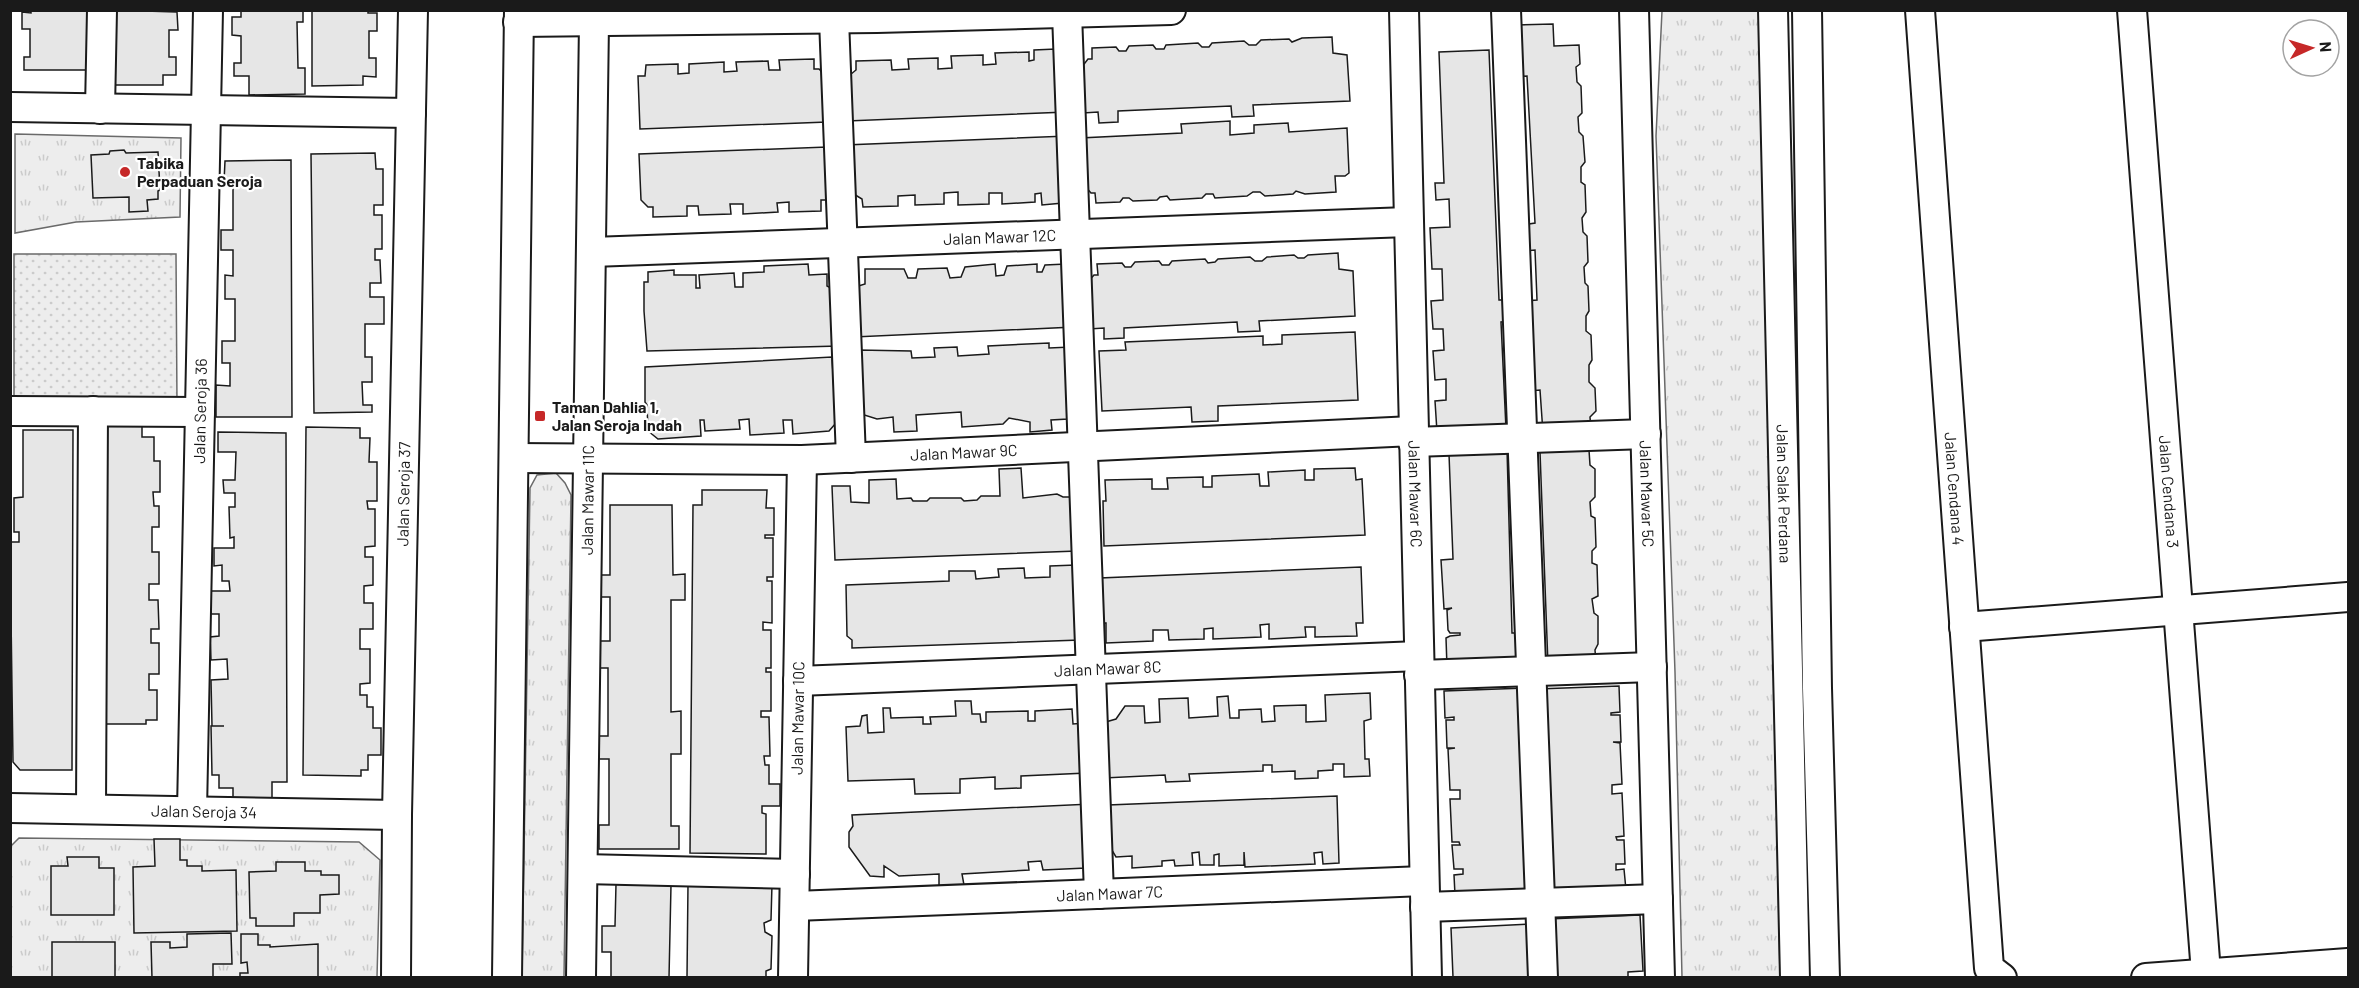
<svg xmlns="http://www.w3.org/2000/svg" width="2359" height="988" font-family="Barlow,sans-serif">
  <style>
    .grass { fill: url(#grass-tufts); stroke: #6a6a6a; stroke-width: 1.5 }
    .park { fill: url(#park-dots); stroke: #6a6a6a; stroke-width: 1.5 }
    .building { fill: #e6e6e6; stroke: #1a1a1a; stroke-width: 1.5 }
    .lines { fill: none; stroke-linecap: round; stroke-linejoin: round }
    .minor-casing { stroke: #1a1a1a; stroke-width: 32 }
    .minor { stroke: #fff; stroke-width: 28 }
    .poi-dot { fill: #c62828; stroke: #fff; stroke-width: 2 }
    .labels { text-anchor: middle; stroke-width: 4.5; stroke-linejoin: round; paint-order: stroke }
    .poi-label { font-size: 16px; font-weight: bold; fill: #1a1a1a; stroke: #fff; text-anchor: start }
    .street-label { font-size: 16px; fill: #1a1a1a; stroke: #fff }
  </style>
  <defs>
    <pattern id="grass-tufts" width="24" height="20" patternUnits="userSpaceOnUse" patternTransform="scale(1.5)"><rect width="24" height="20" fill="#ededed"/><path d="M3 7l-1-3M5 7V3M7 7l1-3M15 17l-1-3M17 17v-4M19 17l1-3" fill="none" stroke="#cbcbcb"/></pattern>
    <pattern id="park-dots" width="8" height="8" patternUnits="userSpaceOnUse" patternTransform="scale(1.5)"><rect width="8" height="8" fill="#ededed"/><path d="M2 2h.1M6 6h.1" fill="none" stroke="#cbcbcb" stroke-width="1.8" stroke-linecap="round"/></pattern>
  </defs>
  <rect width="100%" height="100%" fill="#fff"/>
  <path class="grass" d="M1662,11h99l19,966h-98l-7,-305 -19,-536z
    M15,134l166,4 -1,79 -104,5 -61,11z
    M556,473l9,10 6,12 -7,482h-42l8,-489 7,-13z
    M19,838l340,4 21,18 -3,117h-366l-1,-130z"/>
  <path class="park" d="M14,254h162l1,151h-163z"/>
  <path class="building" d="M31,10h57v60h-64v-13h6v-28h-8v-17l9,1z
    M112,10l65,2 1,18h-9v27h7v18h-13v10h-50z
    M241,10h62v12h-6l1,46h7v26l-56,1v-19h-15v-13h7v-27l-9,-1v-18h9z
    M312,10h56v3h9v18h-8v27h7v19l-13,-1v9l-51,1z
    M1553,24l1,22 25,-1 1,19 -4,3 1,15 4,4 1,27 -4,4 1,15 4,4 2,26 -4,5v15l4,3 1,27 -4,6 1,14 4,4 1,26 -4,5 1,16 3,3 1,25 -3,5v15l5,4 1,25 -3,5v17l6,6 1,23 -6,6 1,13 -48,3 -3,-43 -11,1 -4,-90 12,-1 -2,-50 -11,1 -1,-26 12,-2 -8,-147 -10,1 -3,-52z
    M1332,37l1,16 14,2 3,46 -97,4 1,11 -22,1 -1,-11 -113,5v11l-19,1 -1,-11 -15,1 -2,-45 7,-9h4v-11l24,-1 3,4h7l3,-5 24,-1 3,4h8l2,-4 32,-2 4,4h7l3,-4 32,-2 5,4h7l5,-5 28,-1 3,3 10,-4z
    M1056,49l11,63 -220,9 -2,-42 11,-9v-9l35,-1 1,10 17,-1 -1,-10 30,-1v11l14,-1 -1,-12 32,-1v10l13,-1 -1,-11 34,-1v9l5,-1v-10z
    M1489,50l10,250h14l1,21 -13,1 5,107 -69,3 -2,-31 11,-1v-21l-11,1 -2,-29 11,-1 -1,-21h-10l-2,-28 12,-1 -1,-31h-10l-2,-41 20,-1 -1,-28 -13,1 -1,-17h9l-5,-131z
    M814,59v10h5l6,6 2,47 -187,7 -2,-53h7l1,-11 32,-1v10l11,-1v-9l35,-2v10l13,-1 -1,-9 32,-1 1,9h11l-1,-10z
    M1230,121v14l24,-2v-8l34,-2 1,9 58,-4 2,45 -4,3h-10l1,16 -31,2 -9,-3 -3,3 -28,2 -5,-4h-7l-6,4 -32,2 -2,-4h-7l-4,4 -32,2 -3,-4 -7,1 -3,3 -24,1 -4,-3h-6l-3,4 -24,1 -1,-10h-4l-8,-9 -3,-46 102,-5 -1,-9z
    M1068,136l-5,67 -21,2 -1,-12 -6,1v8l-33,2v-11h-13v11l-31,1v-13l-14,1v11l-29,1v-10l-17,1v10l-35,1 -1,-8 -15,-9 -2,-45z
    M827,147l2,53h-8v11l-32,1v-10l-12,1 1,9 -35,2v-10h-13l1,10 -32,1 -1,-9h-11v10l-34,1v-10h-5l-7,-7 -2,-46z
    M124,150l2,3 32,-1 2,38 -2,1v8l-11,1 1,11 -19,1v-15l-36,1 -2,-43 18,-1 1,-3z
    M375,153l1,16h7v36h-9v10h8v34h-7v11h5l1,23h-11v14h14v27h-19v33h7v25h-10l1,23h9v7l-58,1 -3,-259z
    M291,160l1,257h-76v-32l14,1v-23h-8v-22h13v-42h-10v-24l8,1v-26h-12v-20h12v-48h-9l1,-21z
    M1338,253l1,16 14,2 2,45 -96,5 1,10 -22,1 -1,-10 -113,6v10l-20,1v-11l-15,1 -3,-45 8,-9h4l-1,-11 25,-1 3,4h6l4,-5 24,-1 3,4h7l3,-4 33,-2 3,4 7,-1 3,-3 32,-2 5,4h7l5,-4 27,-2 4,3h6l4,-3z
    M808,264l1,11 18,-1v12l6,3 6,57 -192,5 -3,-40v-29h4v-10l26,-2v5h22v13h4l-1,-13 35,-2 1,14h8v-14l21,-1v-6z
    M995,264l1,12 8,-1 3,-9 30,-2v8h5l3,-7 21,-1 8,63 -220,10 -2,-49 13,-4v-15h39l4,9h8l2,-9 29,-1 3,10 11,-1 4,-10z
    M1355,332l3,68 -140,6v15l-26,1 -1,-15 -89,4 -3,-60 27,-1 -1,-8 138,-6v9l19,-1v-9z
    M1049,343v5l22,-1 -3,72 -17,1 1,10 -22,2v-10l-21,-4 -6,6 -41,3 -1,-15 -45,3 1,16 -23,1 -1,-15 -16,2 -16,-5 -3,-64 53,1 1,7 23,-1 -1,-9 23,-1 1,9 31,-2 -1,-8z
    M832,357l4,66 -7,8 -36,3 -1,-14h-9l1,13 -34,2 -1,-16 -10,1 1,9 -35,2 -1,-11h-4l1,16 -43,3 -10,-8 -1,-26 -2,-3v-35z
    M98,426h44v11h12v24h6v31h-7l1,14h5v21h-7v25h7v32h-10v16h9l1,29h-8v14h8v31h-10v16h8v30h-11v4h-48z
    M306,427l54,1v10h10l-1,24h8v39h-10l1,8h7v37l-10,1v10h8v28l-9,1v17h9v26h-13v20h10v34l-10,1v11h7v12h6v21h8v27h-13v15h-7v6l-58,-1z
    M23,430h50l-1,340h-52l-7,-8 -3,-220h9v-10h-5v-34l9,-1z
    M218,432l68,1 1,349h-15v19h-39v-13h-14v-13h-7l-1,-49h13h-12l-1,-46 17,-1 -1,-20 -16,1 -1,-23 9,-1v-22h-8l-1,-23h20l-1,-10h-7v-16l-8,1v-18h20v-11l-4,1 -1,-31h6v-14h-11l-1,-13h12l1,-28h-18z
    M1507,449l5,184h14v32l-79,2 -1,-29 4,-2 10,-1v-2h-10l-2,-3 -1,-20 5,-2 -8,1 -3,-49 12,-1 -4,-105z
    M1589,450l1,15 5,4v28l-5,5 1,14 4,2 1,29 -4,4v12l5,2 1,31 -6,3 2,14 4,3v28l-3,6 1,13 -48,2 -8,-213z
    M1021,468l2,30 34,-4 6,3h11l3,54 -242,9 -3,-74h18l1,16 18,1v-23l27,-1 1,20 14,-1 2,3h14l3,-3h31l3,3 13,-1 4,-4h19l-1,-27z
    M1355,468l1,12 6,-1 3,56 -261,11 -1,-45h3l-1,-21 47,-1v10h16l-1,-11 36,-1v10h9v-11l47,-2 1,12h9l-1,-14 37,-2v10h9v-11z
    M702,490h65l-1,18h8v27h-9v3h8v39h-6v4h5v42l-9,-1v8h8v38h-5v4h5v39h-10v6h8l1,39h-6l1,9h4v19h11v22h-18v7l4,1v40l-76,-1 3,-348h9z
    M610,505h62l1,70 12,-1v26h-14v112l10,-1v43h-10v72h8v23h-80v-24h10v-66h-10v-23h9v-68h-10v-27h12v-44h-10v-22h10z
    M1076,565l4,75 -228,8v-8l-5,-4 -1,-51 103,-4v-10h26l1,8 23,-2 -1,-8 26,-1 1,10 25,-1v-11z
    M1361,567l2,56h-7l1,13 -42,1v-10h-10l1,10 -37,2v-15l-9,1 1,12 -48,2v-11l-9,1v10l-35,1 -1,-10h-15v11l-47,2v-20h-4l-2,-45z
    M1619,686l1,26 -9,1v2h9l1,27h-8l7,1 2,41 -10,1v9l10,-1 2,43 -8,1 1,3h7l1,24h-9v6l8,-1 2,21 -80,3 -9,-204z
    M1526,688l9,204 -80,3 -1,-20 9,-1v-5h-9l-2,-24h8l-1,-3h-7l-2,-43h10v-9h-10l-2,-41 7,-1h-8l-1,-28h8v-3l-9,1 -1,-27z
    M1370,693l1,26 -7,2 1,38h4l1,17 -26,1v-13h-11v6l-15,1v7l-23,1v-8l-23,1v-7h-9v6l-74,3 1,7 -24,1 -1,-7 -61,3 -2,-55 14,-4 9,-13h19l1,17 15,-1 -1,-23 29,-1 1,20 29,-2 -1,-19 11,-1 2,22h9v-8l22,-1 1,13 13,-1 -1,-15 32,-1v17l20,-1 -1,-26z
    M955,701h16l1,13h8l1,8h5v-10l42,-1v10h7v-10l37,-2 1,15 12,-1 2,50 -66,3v12l-26,1v-12l-35,2v14l-45,1 -1,-15 -66,2 -2,-54 14,-1 2,-10 5,-1 1,18 16,-1 -1,-24h7l1,10 32,-1v7h8l-1,-7 26,-1z
    M1337,796l2,67 -16,1 -1,-12 -8,1 1,11 -70,3 -1,-15v13l-25,1v-12l-5,1v10h-14l-1,-13 -7,1 1,12 -18,1 -1,-6 -12,1v5l-30,2v-12l-16,1 -6,-10 -2,-42z
    M1091,804l-5,64 -43,2 -2,-9 -13,1 1,8 -67,4 2,11 -25,2v-13l-40,2 -15,-10v11l-14,-1 -21,-29v-15l4,-6 -1,-11z
    M154,839h26v21h7v6h15v5l34,-1 1,61 -103,2 -1,-66 22,-1z
    M67,857h32v11h15v47h-63v-49h17z
    M276,862h29v9h16v4h18v19l-19,1v18h-26v13h-38v-8h-6l-1,-46 27,-1z
    M616,884l55,1 -2,93h-58v-26h-9v-26h13z
    M688,884h84l-1,36 -7,3 1,9 7,4 -1,33 -5,2v7h-79z
    M1640,915l3,56 -15,1v6h-77l-3,-59z
    M1529,924l3,54 -79,-1 -2,-49z
    M231,933l1,31h-19v14h-61l-1,-36h19v6l17,-1v-13z
    M241,934h17v11h12v2l48,-3v34h-78v-5h8l-1,-11 -6,1z
    M52,942h63v36h-63z"/>
  <g class="lines">
    <defs>
      <g id="minor">
        <path id="s1" d="M1404,10l23,968"/>
        <path d="M1506,10l37,968"/>
        <path id="s2" d="M1634,10l26,968"/>
        <path id="s3" d="M1773,10l22,968"/>
        <path d="M1807,10l10,678 8,290"/>
        <path id="s4" d="M1920,10l69,958 13,10"/>
        <path id="s5" d="M2132,10l74,963"/>
        <path d="M1067,13l32,881"/>
        <path d="M834,19l17,439"/>
        <path d="M518,22l359,-4 294,-8"/>
        <path d="M10,107l401,6"/>
        <path d="M100,109l2,-99"/>
        <path id="s6" d="M592,252l816,-30"/>
        <path d="M10,411l190,1"/>
        <path d="M1413,442l233,-8"/>
        <path id="s7" d="M514,458l288,2 611,-29"/>
        <path d="M1964,627l384,-30"/>
        <path d="M1419,675l233,-8"/>
        <path id="s8" d="M798,681l621,-25"/>
        <path id="s9" d="M10,808l387,7"/>
        <path d="M91,809l2,-398"/>
        <path id="s10" d="M192,811l16,-801"/>
        <path d="M583,869l212,5"/>
        <path id="s11" d="M795,906l629,-25"/>
        <path d="M1425,907l233,-8"/>
        <path id="s12" d="M396,978l1,-163 16,-805"/>
        <path d="M507,978l12,-968"/>
        <path id="s13" d="M581,978l13,-956"/>
        <path id="s14" d="M793,978l9,-518"/>
        <path d="M2146,978l202,-15"/>
      </g>
    </defs>
    <use href="#minor" class="minor-casing"/>
    <use href="#minor" class="minor"/>
  </g>
  <g class="poi-dot">
    <circle cx="125" cy="172" r="6"/>
    <rect x="534" y="410" width="12" height="12" rx="3"/>
  </g>
  <g class="labels">
    <g class="poi-label">
      <text x="137" y="169">Tabika<tspan x="137" dy="18">Perpaduan Seroja</tspan></text>
      <text x="552" y="413">Taman Dahlia 1,<tspan x="552" dy="18">Jalan Seroja Indah</tspan></text>
    </g>
    <g class="street-label">
      <text dy="6" stroke="none"><textPath href="#s6" startOffset="408">Jalan Mawar 12C</textPath></text>
      <text dy="6" stroke="none"><textPath href="#s10" startOffset="400">Jalan Seroja 36</textPath></text>
      <text dy="6" stroke="none"><textPath href="#s7" startOffset="450">Jalan Mawar 9C</textPath></text>
      <text dy="6" stroke="none"><textPath href="#s4" startOffset="480">Jalan Cendana 4</textPath></text>
      <text dy="6" stroke="none"><textPath href="#s5" startOffset="483">Jalan Cendana 3</textPath></text>
      <text dy="6" stroke="none"><textPath href="#s12" startOffset="484">Jalan Seroja 37</textPath></text>
      <text dy="6" stroke="none"><textPath href="#s1" startOffset="484">Jalan Mawar 6C</textPath></text>
      <text dy="6" stroke="none"><textPath href="#s2" startOffset="484">Jalan Mawar 5C</textPath></text>
      <text dy="6" stroke="none"><textPath href="#s3" startOffset="484">Jalan Salak Perdana</textPath></text>
      <text dy="6" stroke="none"><textPath href="#s13" startOffset="478">Jalan Mawar 11C</textPath></text>
      <text dy="6" stroke="none"><textPath href="#s8" startOffset="310">Jalan Mawar 8C</textPath></text>
      <text dy="6" stroke="none"><textPath href="#s14" startOffset="260">Jalan Mawar 10C</textPath></text>
      <text dy="6" stroke="none"><textPath href="#s9" startOffset="194">Jalan Seroja 34</textPath></text>
      <text dy="6" stroke="none"><textPath href="#s11" startOffset="315">Jalan Mawar 7C</textPath></text>
    </g>
  </g>
  <rect width="2359" height="988" fill="none" stroke="#1a1a1a" stroke-width="24"/>
  <g transform="translate(2311 48) rotate(86)"><circle r="28" fill="#ffffff" stroke="#a3a3a3" stroke-width="1.5"/>
  <path d="M0-4.5L10 22L0 15L-10 22Z" fill="#c62828"/>
  <text y="-9" font-size="16" font-weight="bold" text-anchor="middle" fill="#1a1a1a">N</text>
  </g>
</svg>
